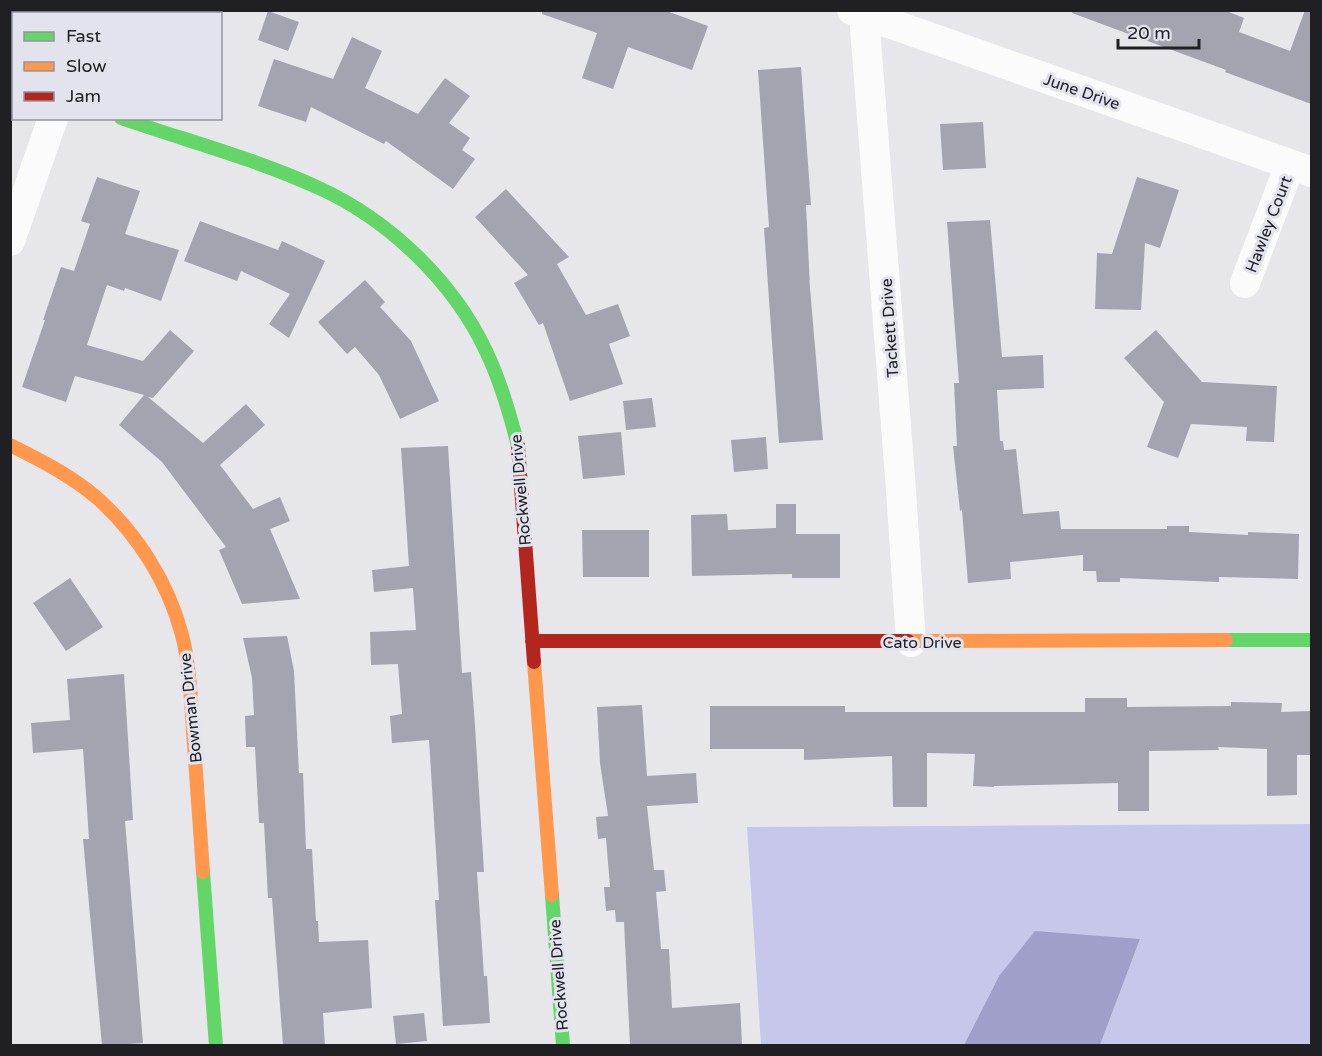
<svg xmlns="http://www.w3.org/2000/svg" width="1322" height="1056" font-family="'Varela Round',sans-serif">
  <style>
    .forest { fill: #c7c7ec }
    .water { fill: #9f9fca }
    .building { fill: #a4a4b1 }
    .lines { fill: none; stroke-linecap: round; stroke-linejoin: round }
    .street { stroke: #fbfbfc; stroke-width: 30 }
    .fast { stroke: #63d668; stroke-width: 14 }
    .slow { stroke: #ff974d; stroke-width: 14 }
    .jam { stroke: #b3261e; stroke-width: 14 }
    .labels { text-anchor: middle; stroke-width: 6; stroke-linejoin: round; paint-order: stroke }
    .street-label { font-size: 16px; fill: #202024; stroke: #e3e3ee }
  </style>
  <rect width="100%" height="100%" fill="#e6e6eb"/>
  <path class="forest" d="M1311,824v221h-211l40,-106 -141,37 -35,69h-203l-14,-218z"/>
  <path class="water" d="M1035,931l105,8 -40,106h-136l35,-69z"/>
  <path class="building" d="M542,10h122l44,16 -16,44 -64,-23 -15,42 -31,-11 15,-45 -55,-19z
    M1072,10h152l20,8 -5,14 51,19 15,-41h6v94l-86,-32 1,-2 -154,-57z
    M268,11l31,11 -11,29 -30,-11z
    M352,37l30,14 -17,37 53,26 27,-36 25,18 -21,27 21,15 -8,12 13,9 -22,30 -67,-48 -2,3 -73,-37 -5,15 -48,-16 16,-47 59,20z
    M801,67l10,138h-5l4,83 13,152 -44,3 -15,-215 5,-1 -11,-157z
    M983,122l3,46 -43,2 -3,-46z
    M97,177l43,14 -15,43 54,16 -18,51 -36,-13 -1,3 -17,-6 -20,60 56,16 27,-31 24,21 -41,47 -5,-1 55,46 43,-39 19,21 -45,40 33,44 27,-12 10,24 -20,8 30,70 -58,5 -23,-54 7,-3 -64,-85 -43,-37 25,-30 -69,-19 -9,26 -44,-15 23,-67h-2l18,-53 13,4 16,-47 -9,-3z
    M1137,177l42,13 -19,58 -15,-5 -4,67 -46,-1 2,-56 15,1z
    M506,189l63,68 -12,7 29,51 32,-11 12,32 -21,8 14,40 -53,17 -27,-78 -4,2 -25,-42 14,-8 -53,-58z
    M990,220l12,137 41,-2 1,33 -47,2 3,51h3l1,9 12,-1 7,65 36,-3 2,18h106v-3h22v6l59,3v-3l51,2 -1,45 -79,-2v5l-99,-4v4h-23l-1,-11h-13v-16l-73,7 1,17 -43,4 -6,-73 -2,1 -7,-65h4l-3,-63h5l-12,-161z
    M200,221l78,29 4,-9 43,20 -36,77 -20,-14 21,-30 -49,-23 -4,10 -53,-20z
    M365,280l20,22 -5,5 31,34 28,60 -39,18 -21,-44 -24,-28 -8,7 -29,-32z
    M1156,330l46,52 75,4 -3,56 -28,-1 1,-14 -56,-3 -13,34 -31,-11 17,-45 -40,-44z
    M652,398l4,29 -30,3 -3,-29z
    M621,432l4,43 -42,4 -5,-43z
    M766,437l2,32 -34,3 -3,-32z
    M448,446l14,227 9,-1 4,54 9,146h-7l7,104h3l3,47 -47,3 -8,-126h4l-10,-160 -37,3 -2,-27 12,-2 -4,-50 -27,1 -1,-33 46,-2 -3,-42 -39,4 -2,-22 37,-4 -8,-118z
    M776,504h20v30h44v44h-48v-4l-100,2 -1,-61 36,-1 1,16 48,-2z
    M582,530h67v47h-66z
    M70,578l33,49 -37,24 -33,-48z
    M287,636l7,35 5,102h4l3,76h6l4,72h2l1,21 49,-2 4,68 -49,5 2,33h-42l-11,-148h-4l-4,-75h-5l-4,-76h-9l-1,-31 9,-1 -2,-37 -9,-40z
    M124,674l9,146 -8,1 18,222 -41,3 -19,-207h6l-6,-90 -50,4 -2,-30 39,-3 -3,-41z
    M1085,698h42v9l104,-1v-4l51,1 -1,9 30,-1v44h-14v40l-30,1v-47l-49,-2 1,3 -70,1v60h-31v-28l-124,3v1l-21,-1 2,-32 -48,-1v54h-34l-1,-51 -88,4v-11h-94v-43h135v6h240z
    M642,705l5,71 49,-3 2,30 -51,3 7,64h10l2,21 -10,1 5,57h8l3,59 68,-5 2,41 -112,2 -6,-124h-8l-1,-12 -9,1 -2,-24h6l-4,-49 -8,1 -2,-22 12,-1 -8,-53 -3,-56z
    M424,1013l3,28 -31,3 -3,-28z"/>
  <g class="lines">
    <path class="street" d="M852,10l460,162
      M90,14l2,-4
      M864,15l37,475 10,152
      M10,80l4,1
      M10,241l43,-123
      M1245,283l45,-118"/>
    <path class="fast" d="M121,118c66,23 135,41 198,70 70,32 134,93 167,163 15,31 24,63 32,95
      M1226,640h86
      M203,872l13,174
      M552,895l11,151"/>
    <path class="slow" d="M10,445c30,15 60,30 86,52 41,36 72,85 86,138 9,35 9,73 12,109 3,43 6,85 9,128
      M908,641l318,-1
      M534,662l18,233"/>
    <path class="jam" d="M518,446l16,216
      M532,641h376"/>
  </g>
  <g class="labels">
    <g class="street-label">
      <text transform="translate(1082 91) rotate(19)" y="6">June Drive</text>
      <text transform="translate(1268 224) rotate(-69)" y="6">Hawley Court</text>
      <text transform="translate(889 328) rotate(-94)" y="6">Tackett Drive</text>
      <text transform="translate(520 490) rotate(-95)" y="6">Rockwell Drive</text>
      <text x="922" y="648">Cato Drive</text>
      <text transform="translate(190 708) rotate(-96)" y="6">Bowman Drive</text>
      <text transform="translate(558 975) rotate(-94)" y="6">Rockwell Drive</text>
    </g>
  </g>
  <rect width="1322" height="1056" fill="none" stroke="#202024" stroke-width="24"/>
  <rect x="12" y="12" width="210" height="108" fill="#e3e3ee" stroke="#95959d" stroke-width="1.5"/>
  <rect x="24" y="32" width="30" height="9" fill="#63d668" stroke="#95959d" stroke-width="1.5"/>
  <text x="66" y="42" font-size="18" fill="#202024">Fast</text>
  <rect x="24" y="62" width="30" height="9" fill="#ff974d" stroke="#95959d" stroke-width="1.5"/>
  <text x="66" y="72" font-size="18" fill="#202024">Slow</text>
  <rect x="24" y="92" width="30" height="9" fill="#b3261e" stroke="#95959d" stroke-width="1.5"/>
  <text x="66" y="102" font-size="18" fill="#202024">Jam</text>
  <path d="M1118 39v9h81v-9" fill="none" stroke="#202024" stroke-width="3"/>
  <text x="1127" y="39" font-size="18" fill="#202024" stroke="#e3e3ee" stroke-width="4.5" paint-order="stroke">20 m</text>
</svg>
